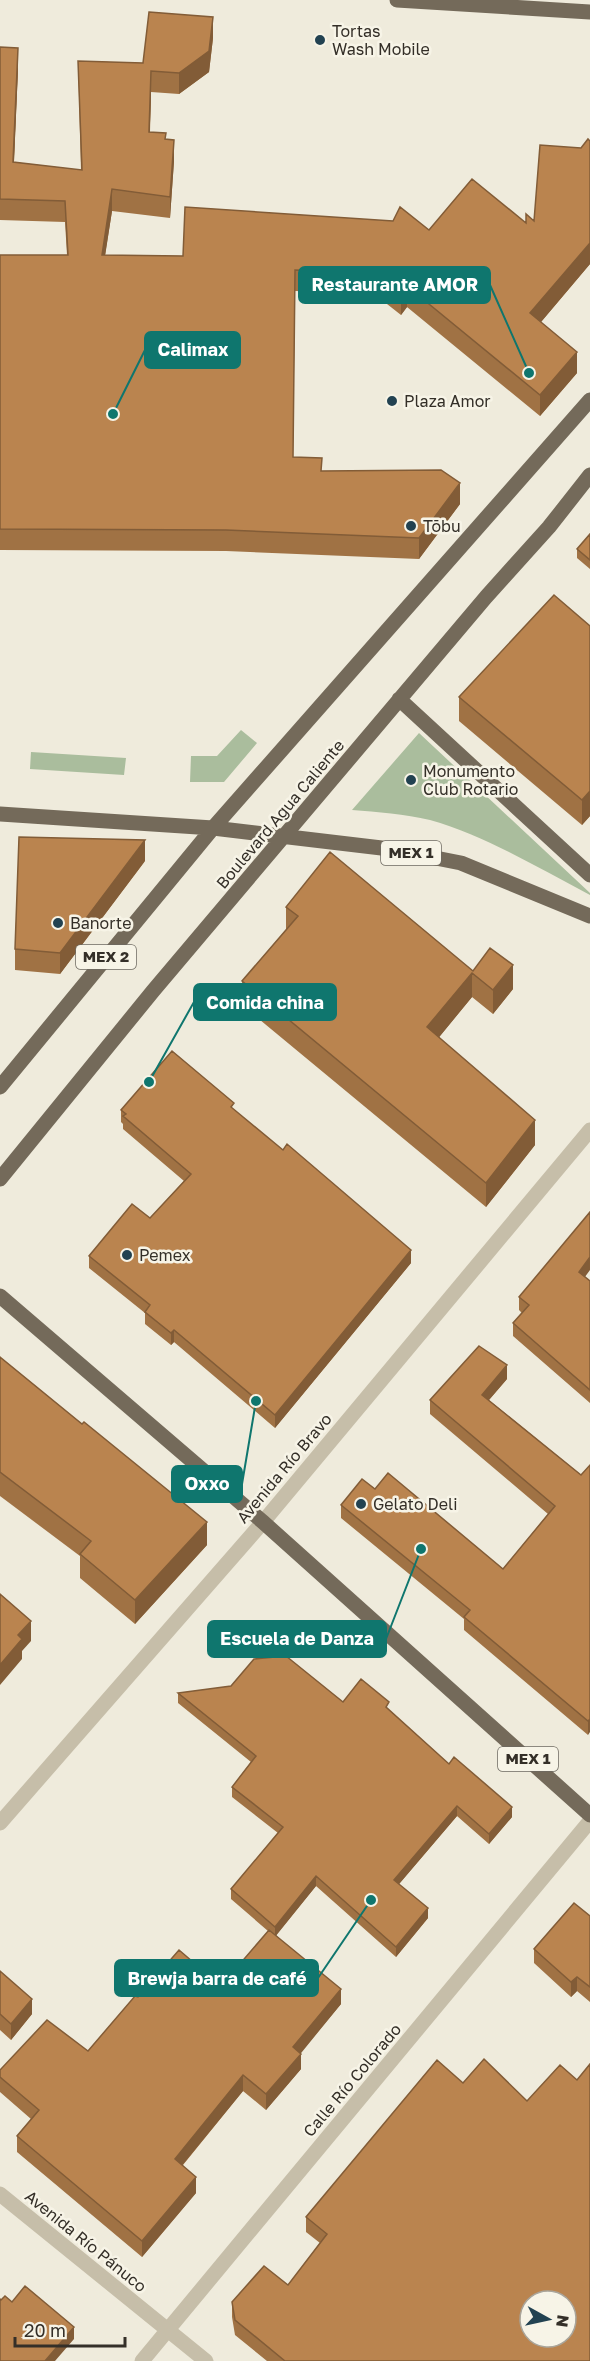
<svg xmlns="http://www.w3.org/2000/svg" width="590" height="2361" font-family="'Golos Text',sans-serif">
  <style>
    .green { fill: #aabd9d }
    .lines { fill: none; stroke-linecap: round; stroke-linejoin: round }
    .minor { stroke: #c6bea9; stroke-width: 15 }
    .major { stroke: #746a5a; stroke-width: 15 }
    .wall { fill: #a07244 }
    .shaded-wall { fill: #825c37 }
    .building { fill: #ba844f; stroke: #825c37; stroke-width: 1.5; fill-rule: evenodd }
    .poi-dot { fill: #224251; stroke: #f7f4e7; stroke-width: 2 }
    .labels { text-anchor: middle; stroke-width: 5; stroke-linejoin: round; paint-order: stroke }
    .shield { fill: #f7f4e7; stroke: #6e6a61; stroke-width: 1.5 }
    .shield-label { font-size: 15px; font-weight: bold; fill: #342f28 }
    .poi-label { font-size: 16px; fill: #342f28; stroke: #f7f4e7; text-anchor: start }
    .street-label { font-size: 16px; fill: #342f28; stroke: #f7f4e7 }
    .leader { fill: none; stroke: #0f766e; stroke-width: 2 }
    .callout-dot { fill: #0f766e; stroke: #f7f4e7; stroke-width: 2 }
    .callout { fill: #0f766e; stroke: #0f766e; stroke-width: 2 }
    .callout-label { font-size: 18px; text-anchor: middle; font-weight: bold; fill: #fff }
  </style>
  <rect width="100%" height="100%" fill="#efebdc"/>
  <path class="green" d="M241,730l16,13 -33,39h-34l1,-26h26z
    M419,733l171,160v2c-52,-27 -104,-59 -160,-75 -25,-6 -53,-8 -78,-10z
    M31,752l95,6 -2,17 -94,-6z"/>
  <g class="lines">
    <path class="minor" d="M0,1823l263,-301 327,-392
      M0,2194l206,167
      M142,2361l448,-540"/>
    <path class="major" d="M397,0l193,12
      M399,699l191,176
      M0,814l213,14 177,21 71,14 129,53
      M0,1087l213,-259 377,-428
      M0,1179l153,-188 333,-394 63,-70 41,-52
      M0,1296l263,226 327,293"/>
  </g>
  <path class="wall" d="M213,38l-4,34 -30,22 -28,-2 -1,40 16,7 8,22 -4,57 -58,-7 -7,44 78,1 246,-26 97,-7 64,41 -49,58 36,51 -37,43 -133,-109 -6,8 -28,-22 -78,-2 -2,166 29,14 138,33 -41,55 -193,-8 -226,-1v-295h67l-2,-33 -65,-2v-173l18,22 -4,93 67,8 -3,-109 65,2z
    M590,534v35l-13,-11v-9z
    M590,626v190l-8,9 -123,-104v-24z
    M145,861l-85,113 -45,-4v-21z
    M286,907l187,64 40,18 -20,25 -21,-17 -33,40 96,108 -49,62 -244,-202v-24l44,-51z
    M121,1110l113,1 177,152 -136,165 -101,-86 -3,3 -26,-21v-11l-56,-45v-12l61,-38 34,-37 -61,-52v-5l-2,-2z
    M585,1277l5,4v122l-77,-67v-13l9,-10 -3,-3v-13z
    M0,1357l82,67 125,121 -72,79 -55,-46v-22l-80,-60z
    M507,1379l-18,21 92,75 9,-10 -2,270 -124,-105v-11l-123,-101v-13l34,-16 128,80 45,-55 -118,-100v-14z
    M178,1693l165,9 46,8 60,54 63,53 -23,27 -32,-28 -58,68 29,34 -32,39 -80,-71 -40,49 65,69 -41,49 1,16 -35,41 -23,-19 -60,74 13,28 -54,64 -125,-105v-16l14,-17 -31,-27v-22l88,-19 50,-54 83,-11 47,-55 -37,-32v-10l47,-56 -46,-36v-10l19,-25 -73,-59z
    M590,1916v86l-13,-11 -6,6 -37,-34v-14z
    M0,1971l32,43 -21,26 -11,-10z
    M306,2217l284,144h-323l-32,-26 -3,-18v-15l56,-17 32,-42 -14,-11z"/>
  <path class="shaded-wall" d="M213,17v21l-4,34 -30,22v-21z
    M18,48v21l-5,114v-21z
    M151,71v21l-2,61v-21z
    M174,140v21l-4,57v-21z
    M112,189v22l-10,65v-21z
    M590,243v21l-60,71v-22z
    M407,286v21l-6,8v-21z
    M577,352v21l-37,43v-21z
    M460,483v21l-41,55v-21z
    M590,791v25l-8,9v-25z
    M145,840v21l-85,113v-21z
    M513,965v24l-20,25v-24z
    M472,973v24l-45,55v-25z
    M535,1120v25l-49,62v-24z
    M411,1250v13l-136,165v-13z
    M590,1257v13l-11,15v-13z
    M174,1330v12l-3,3v-12z
    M507,1365v14l-25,29v-13z
    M207,1522v23l-72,79v-24z
    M31,1621v20l-9,10v8l-22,26v-20l18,-30z
    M590,1719v13l-2,3v-14z
    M457,1806v10l-63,74v-10z
    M512,1807v10l-23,27v-10z
    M316,1876v10l-41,51v-10z
    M428,1908v10l-32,39v-10z
    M577,1977v14l-6,6v-15z
    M341,1989v15l-48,59v-16z
    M32,1999v15l-21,26v-16z
    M301,2054v15l-35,41v-16z
    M243,2075v16l-68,83v-15z
    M196,2177v16l-54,64v-16z
    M74,2327v12l-19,22h-10z"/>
  <path class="building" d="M149,12l64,5 -4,34 -30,22 -28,-2 -2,61 17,1 -1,6 9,1 -4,57 -58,-8 -10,66 81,1 2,-49 208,14 7,-14 29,23 43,-51 54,44v-9l8,7 6,-76 41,3 7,-9 2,2v102l-60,70 47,39 -37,43 -133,-109 -6,8 -28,-22 -78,-2 -2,187 29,1 -1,13 120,-1 19,13 -41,55 -193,-8 -226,-1v-274h68l-3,-54 -65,-2v-152l18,1 -5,114 69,8 -4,-109 65,2z
    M590,534v26l-13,-11z
    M554,595l36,31v165l-8,9 -123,-103z
    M19,837l126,3 -85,113 -45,-4z
    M330,852l143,119 17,-23 23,17 -20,25 -21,-17 -45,54 108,93 -49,63 -244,-202 56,-65 -12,-9z
    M172,1051l62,52 -3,4 52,43 4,-6 124,106 -136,165 -101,-85 -3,3 -26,-21 5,-7 -61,-49 43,-52 18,14 41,-44 -68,-58 3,-2 -5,-4z
    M590,1212v45l-11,15 11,9v109l-77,-67 16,-18 -10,-8z
    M479,1346l28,19 -25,30 99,80 9,-10v254l-2,2 -124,-104 6,-7 -129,-105 21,-26 13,10 13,-16 115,96 52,-63 -125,-106z
    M0,1357l82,67 2,-2 123,100 -72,78 -55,-46 11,-13 -91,-69z
    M0,1594l31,27 -13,14 4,4 -22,26z
    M286,1656l57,46 18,-23 28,23 -3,5 63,57 5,-7 58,50 -23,27 -32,-28 -63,74 34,28 -32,39 -80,-71 -41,51 -44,-38 52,-62 -51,-40 24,-31 -78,-63 53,-7 23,-27z
    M574,1903l16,13v71l-13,-10 -6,5 -37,-33z
    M269,1930l72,59 -48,58 8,7 -35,40 -23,-19 -68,84 21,18 -54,64 -125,-105 22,-26 -39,-33v-7l47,-50 41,31 47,-55 3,1 41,-47 42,36z
    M0,1971l32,28 -21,25 -11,-10z
    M484,2059l43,42 33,-36 17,15 13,-16v297h-305l-50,-41 -3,-18 32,-36 24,19 39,-51 -21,-17 131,-157 26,23zM530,2301h36v36h-36z
    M25,2286l49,41 -29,34h-45v-62l1,1 4,-4 7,6z"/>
  <g class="poi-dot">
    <circle cx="320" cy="40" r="6"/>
    <circle cx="392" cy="401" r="6"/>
    <circle cx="411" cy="526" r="6"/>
    <circle cx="411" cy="780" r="6"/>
    <circle cx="58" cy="923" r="6"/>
    <circle cx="127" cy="1255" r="6"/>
    <circle cx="361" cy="1504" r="6"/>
  </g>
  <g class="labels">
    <g class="shield">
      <rect x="381" y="841" width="60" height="24" rx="4.5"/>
      <rect x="76" y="945" width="60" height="24" rx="4.5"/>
      <rect x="498" y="1747" width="60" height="24" rx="4.5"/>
    </g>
    <g class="shield-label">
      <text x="411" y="858">MEX 1</text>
      <text x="106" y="962">MEX 2</text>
      <text x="528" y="1764">MEX 1</text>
    </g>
    <g class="poi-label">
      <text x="332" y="37">Tortas<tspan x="332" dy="18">Wash Mobile</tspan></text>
      <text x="404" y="407">Plaza Amor</text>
      <text x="423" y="532">Tōbu</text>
      <text x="423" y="777">Monumento<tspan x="423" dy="18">Club Rotario</tspan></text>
      <text x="70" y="929">Banorte</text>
      <text x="139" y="1261">Pemex</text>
      <text x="373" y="1510">Gelato Deli</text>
    </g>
    <g class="street-label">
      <text transform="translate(280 814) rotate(-50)" y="6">Boulevard Agua Caliente</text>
      <text transform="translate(284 1468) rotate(-50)" y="6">Avenida Río Bravo</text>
      <text transform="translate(352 2080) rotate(-50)" y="6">Calle Río Colorado</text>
      <text transform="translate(86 2241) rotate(39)" y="6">Avenida Río Pánuco</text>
    </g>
  </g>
  <path class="leader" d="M529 373L490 285M113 414L145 350M149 1082L194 1002M256 1401L242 1484M421 1549L386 1639M371 1900L318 1978"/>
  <g class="callout-dot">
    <circle cx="529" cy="373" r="6"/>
    <circle cx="113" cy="414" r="6"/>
    <circle cx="149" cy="1082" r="6"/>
    <circle cx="256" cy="1401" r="6"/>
    <circle cx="421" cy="1549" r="6"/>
    <circle cx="371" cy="1900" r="6"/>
  </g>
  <g class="callout">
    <rect x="299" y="267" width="191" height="36" rx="6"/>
    <rect x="145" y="332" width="95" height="36" rx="6"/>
    <rect x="194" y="984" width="142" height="36" rx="6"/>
    <rect x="172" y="1466" width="70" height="36" rx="6"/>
    <rect x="208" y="1621" width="178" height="36" rx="6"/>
    <rect x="115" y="1960" width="203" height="36" rx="6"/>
  </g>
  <g class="callout-label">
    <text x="395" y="291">Restaurante AMOR</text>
    <text x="193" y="356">Calimax</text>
    <text x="265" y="1009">Comida china</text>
    <text x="207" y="1490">Oxxo</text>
    <text x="297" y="1645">Escuela de Danza</text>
    <text x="217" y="1985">Brewja barra de café</text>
  </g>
  <g transform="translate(548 2319) rotate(98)"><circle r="28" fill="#f7f4e7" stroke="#a9a59b" stroke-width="1.5"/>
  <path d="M0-4.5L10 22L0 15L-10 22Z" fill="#224251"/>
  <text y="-9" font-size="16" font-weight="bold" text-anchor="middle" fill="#342f28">N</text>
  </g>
  <path d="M15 2337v9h110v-9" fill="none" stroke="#342f28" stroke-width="3"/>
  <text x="24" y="2337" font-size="18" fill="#342f28" stroke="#f7f4e7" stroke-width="4.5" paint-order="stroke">20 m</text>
</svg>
